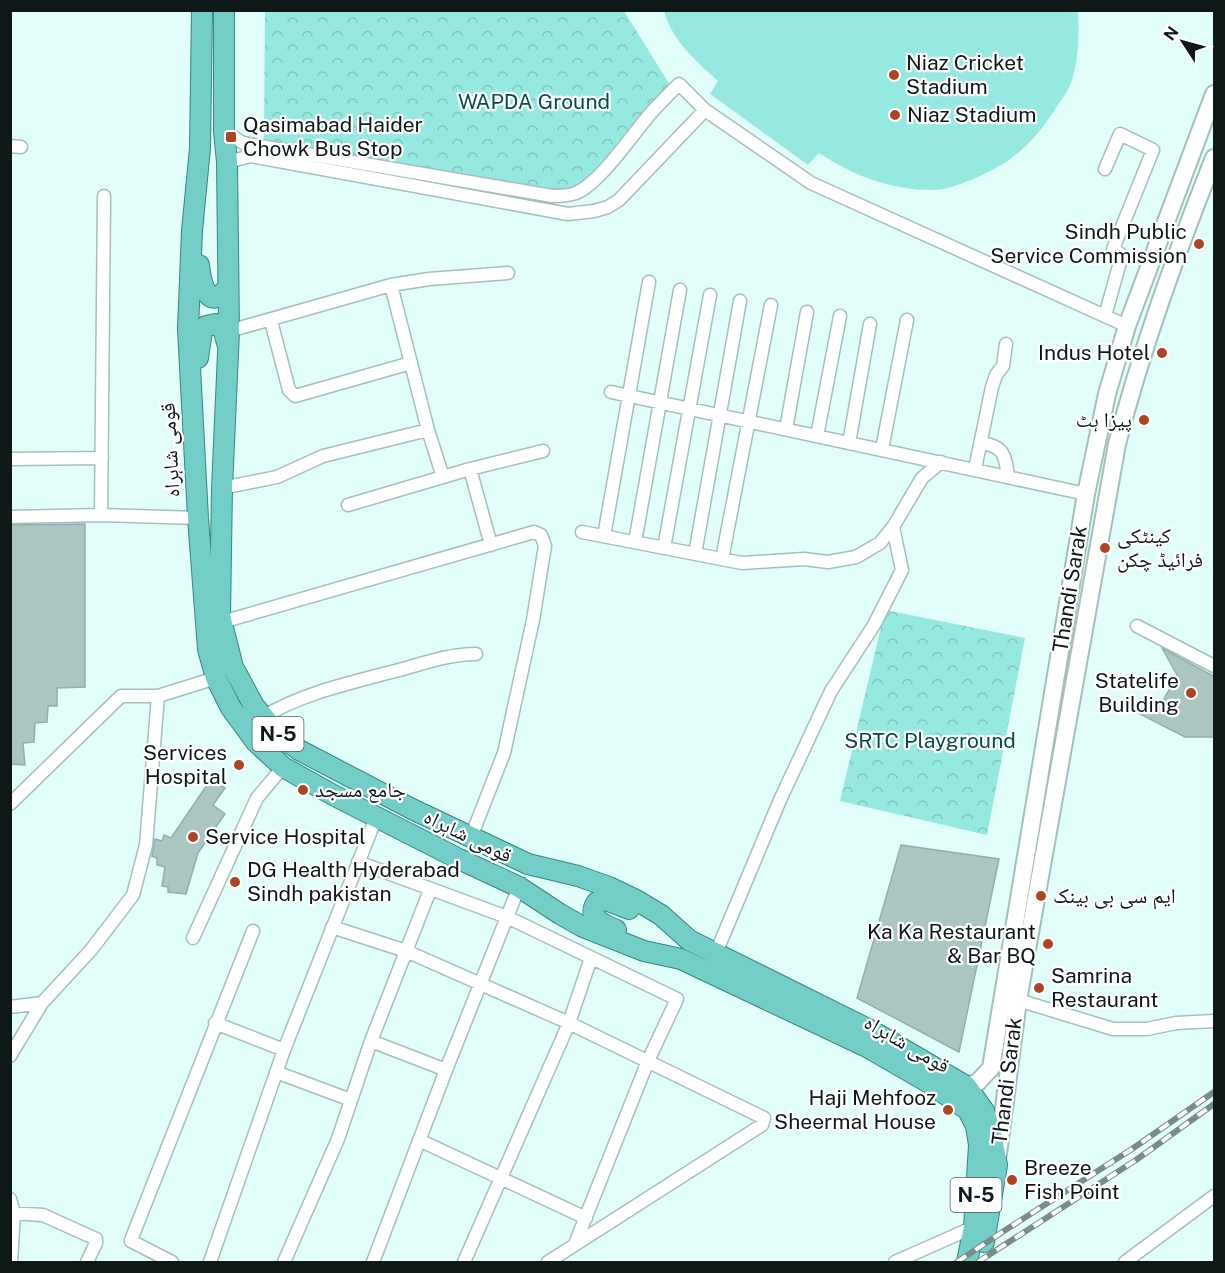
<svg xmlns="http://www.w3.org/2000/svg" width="1225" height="1273" font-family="'Public Sans','Noto Naskh Arabic',sans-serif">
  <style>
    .grass { fill: #96e9e1 }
    .forest { fill: url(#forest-crowns) }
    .building { fill: #aac5c2; stroke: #94aeab; stroke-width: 1.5 }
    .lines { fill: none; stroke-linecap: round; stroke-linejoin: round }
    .minor-casing { stroke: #a4bfbc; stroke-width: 15 }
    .secondary-casing { stroke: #a4bfbc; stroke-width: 20 }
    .trunk-casing { stroke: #398680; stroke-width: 22 }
    .minor { stroke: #fff; stroke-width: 12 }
    .secondary { stroke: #fff; stroke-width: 16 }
    .trunk { stroke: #73cec7; stroke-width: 20 }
    .rail-casing { stroke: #798c89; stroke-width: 6 }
    .rail { stroke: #fff; stroke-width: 4; stroke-dasharray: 11; stroke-linecap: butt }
    .poi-dot { fill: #ad4523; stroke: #fff; stroke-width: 2 }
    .labels { text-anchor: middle; stroke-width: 4.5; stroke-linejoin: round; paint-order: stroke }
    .shield { fill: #fff; stroke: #565d5c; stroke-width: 1.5 }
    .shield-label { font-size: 20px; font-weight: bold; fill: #0e1816 }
    .poi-label { font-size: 21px; fill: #0e1816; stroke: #fff; text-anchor: start }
    .park-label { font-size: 21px; fill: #064c48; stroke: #fff }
    .street-label { font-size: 21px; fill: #0e1816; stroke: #fff }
  </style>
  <defs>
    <pattern id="forest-crowns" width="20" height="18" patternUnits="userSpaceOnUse" patternTransform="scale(1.5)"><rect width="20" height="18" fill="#96e9e1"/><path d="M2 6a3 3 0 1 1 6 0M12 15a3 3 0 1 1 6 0" fill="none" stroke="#80c7c0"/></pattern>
  </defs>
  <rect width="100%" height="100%" fill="#e1fefa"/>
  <path class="grass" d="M1078,11c1,23 1,55 -9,77 -4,8 -11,15 -15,23 -25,37 -42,51 -83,69 -13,5 -26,10 -40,10 -42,0 -78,-15 -112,-37l-11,12 -98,-71 8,-13c-23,-21 -45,-39 -54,-70z"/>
  <path class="forest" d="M265,11h359l46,74 -101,117 -305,-61z
    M885,610l140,28 -38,197 -147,-34z"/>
  <path class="building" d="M85,524v163l-28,1v18h-9l-1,16 -12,1 -1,19 -11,1 2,22 -15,-1v-239z
    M1162,648l53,29v60h-30l-55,-28 29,-1 18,-33z
    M211,779l14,9 -12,17 12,9 -27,39 -12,41 -18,-2v-5l-6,-1 3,-19 -8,-2v-7l-5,-2 3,-17 7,2 2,-6 7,3z
    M901,845l98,14 -40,193 -102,-54z"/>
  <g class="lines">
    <defs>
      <path id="minor" d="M224,131l19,12 309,53c8,0 16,0 24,-3 24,-10 56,-58 74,-79 9,-10 19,-20 29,-30l26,26 106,73 316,143
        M10,146l11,1
        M227,162l24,-6 317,58 26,-3 14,-4 11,-7 86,-90
        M391,285l37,145 15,47
        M1105,316l17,-61 -9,-6 40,-99 -33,-16 -15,35
        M271,321l18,69 6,6 116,-33
        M229,331l162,-46 38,-6 79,-6
        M611,392l475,102
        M786,429l21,-117
        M817,436l23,-120
        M849,443l21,-119
        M981,443c23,3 24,12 27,33
        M882,449l25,-129
        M10,459l92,-1
        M470,469l21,76
        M975,469l17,-82 4,-12 7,-9 3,-22
        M222,488l55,-11 46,-21 105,-26
        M348,505l122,-36 73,-18
        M101,515l3,-319
        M10,517l91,-2 97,3
        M582,532l160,31 62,-4 24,3 28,-5 24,-14 13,-16 29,-49 19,-16
        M604,536l45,-254
        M635,542l45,-252
        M664,548l46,-253
        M695,554l45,-253
        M722,559l49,-254
        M222,622l312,-90 7,3 4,11 -2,12 -10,62 -29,133 -33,84
        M1137,626l77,40
        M263,717c40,-24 87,-34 132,-46 27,-7 53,-17 81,-17
        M10,804l111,-108h37l58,-18
        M358,862l149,55 170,82 -29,62 -73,183
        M332,927l74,24 163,72 195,95 -2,7 -214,137
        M193,938l64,-140 26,-31
        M716,953l64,-153 51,-109 43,-66 28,-55 -9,-43
        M1018,1000l95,29h34l29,-6 38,-2
        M10,1007l32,-4
        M215,1023l69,27
        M371,1041l75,29
        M10,1056l32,-53 49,-53 42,-55 13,-50 12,-149
        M276,1072l75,28
        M419,1140l167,78
        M10,1199l4,14 -3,49
        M10,1213l33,2 53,24v4l-9,19
        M172,1262l-41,-21v-1l122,-309
        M210,1262l74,-212 92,-232
        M284,1262l54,-123 33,-98 59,-151
        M373,1262l73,-192 73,-183
        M464,1262l105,-239 22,-65
        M895,1262l79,-35
        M1125,1262l89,-66"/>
      <path id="secondary" d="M966,1086l11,-3 14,-15 95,-574 21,-100 20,-68 87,-232
        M998,1154l20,-154 99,-556c25,-97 60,-192 97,-286"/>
      <path id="trunk" d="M202,10l-2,138 -8,83 -4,98 10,189 10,131 8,29 15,30 25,34 27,25 52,29 124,63 60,28 41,27 23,13 61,24 37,8 186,88 59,34 42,29 8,16 3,19 -5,82 -7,35
        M224,10v121l3,31 2,169 -7,157 -2,128 13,51 21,39 25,29 20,15 113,59 116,55 50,12 31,11 27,13 25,15 28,25 185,92 92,54 18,25 7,23 6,31 -13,77
        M199,265c2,18 9,49 29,22
        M198,358l4,-27 4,-5 10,-2 7,5 5,17
        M616,930c-13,-6 -30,-12 -19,-28l9,-2 23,9"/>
    </defs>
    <use href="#minor" class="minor-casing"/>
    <use href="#secondary" class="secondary-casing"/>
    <use href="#trunk" class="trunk-casing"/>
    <use href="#minor" class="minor"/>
    <use href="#secondary" class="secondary"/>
    <use href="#trunk" class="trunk"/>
    <defs>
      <path id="rail" d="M957,1262l50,-33 125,-80 82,-57
        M978,1262l158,-102 78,-56"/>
    </defs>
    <use href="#rail" class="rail-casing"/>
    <use href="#rail" class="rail"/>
  </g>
  <g class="poi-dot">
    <circle cx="894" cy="75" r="6"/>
    <circle cx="895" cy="115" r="6"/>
    <rect x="225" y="131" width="12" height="12" rx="3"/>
    <circle cx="1199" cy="244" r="6"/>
    <circle cx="1162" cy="353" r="6"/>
    <circle cx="1144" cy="420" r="6"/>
    <circle cx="1105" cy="548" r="6"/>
    <circle cx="1191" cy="693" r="6"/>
    <circle cx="239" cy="765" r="6"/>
    <circle cx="303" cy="790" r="6"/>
    <circle cx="193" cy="837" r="6"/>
    <circle cx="235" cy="882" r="6"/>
    <circle cx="1041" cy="896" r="6"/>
    <circle cx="1048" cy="944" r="6"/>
    <circle cx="1039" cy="988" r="6"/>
    <circle cx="948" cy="1110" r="6"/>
    <circle cx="1012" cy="1180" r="6"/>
  </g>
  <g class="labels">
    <g class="shield">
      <rect x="252.5" y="717" width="51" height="34" rx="4.5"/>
      <rect x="950.5" y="1178" width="51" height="34" rx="4.5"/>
    </g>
    <g class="shield-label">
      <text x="278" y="741">N-5</text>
      <text x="976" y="1202">N-5</text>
    </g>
    <g class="poi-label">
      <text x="906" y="70">Niaz Cricket<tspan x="906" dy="24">Stadium</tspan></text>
      <text x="907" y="122">Niaz Stadium</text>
      <text x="243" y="132">Qasimabad Haider<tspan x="243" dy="24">Chowk Bus Stop</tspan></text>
      <text x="1187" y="239" text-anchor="end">Sindh Public<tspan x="1187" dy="24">Service Commission</tspan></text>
      <text x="1150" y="360" text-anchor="end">Indus Hotel</text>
      <text x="1132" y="427" text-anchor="end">پیزا ہٹ</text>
      <text x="1117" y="543">کینٹکی<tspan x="1117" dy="24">فرائیڈ چکن</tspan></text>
      <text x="1179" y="688" text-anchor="end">Statelife<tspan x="1179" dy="24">Building</tspan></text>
      <text x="227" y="760" text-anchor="end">Services<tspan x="227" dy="24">Hospital</tspan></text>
      <text x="315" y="797">جامع مسجد</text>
      <text x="205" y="844">Service Hospital</text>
      <text x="247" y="877">DG Health Hyderabad<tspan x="247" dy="24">Sindh pakistan</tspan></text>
      <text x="1053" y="903">ایم سی بی بینک</text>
      <text x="1036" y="939" text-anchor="end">Ka Ka Restaurant<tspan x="1036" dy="24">&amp; Bar BQ</tspan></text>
      <text x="1051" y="983">Samrina<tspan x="1051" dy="24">Restaurant</tspan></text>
      <text x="936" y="1105" text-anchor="end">Haji Mehfooz<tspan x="936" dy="24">Sheermal House</tspan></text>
      <text x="1024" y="1175">Breeze<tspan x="1024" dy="24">Fish Point</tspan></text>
    </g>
    <g class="park-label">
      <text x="534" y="109">WAPDA Ground</text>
      <text x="930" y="748">SRTC Playground</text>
    </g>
    <g class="street-label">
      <text transform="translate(170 450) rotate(-93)" y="7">قومی شاہراہ</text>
      <text transform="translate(1070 589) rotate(-81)" y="7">Thandi Sarak</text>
      <text transform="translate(468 836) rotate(26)" y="7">قومی شاہراہ</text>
      <text transform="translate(907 1044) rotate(30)" y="7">قومی شاہراہ</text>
      <text transform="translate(1007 1081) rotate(-83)" y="7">Thandi Sarak</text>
    </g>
  </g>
  <rect width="1225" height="1273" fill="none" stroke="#0e1816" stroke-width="24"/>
  <g transform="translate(1183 42) rotate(306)" stroke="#ffffff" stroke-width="4.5" paint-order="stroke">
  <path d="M0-4.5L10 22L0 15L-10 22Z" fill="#0e1816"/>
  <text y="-9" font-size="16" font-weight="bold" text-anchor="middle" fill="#0e1816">N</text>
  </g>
</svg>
